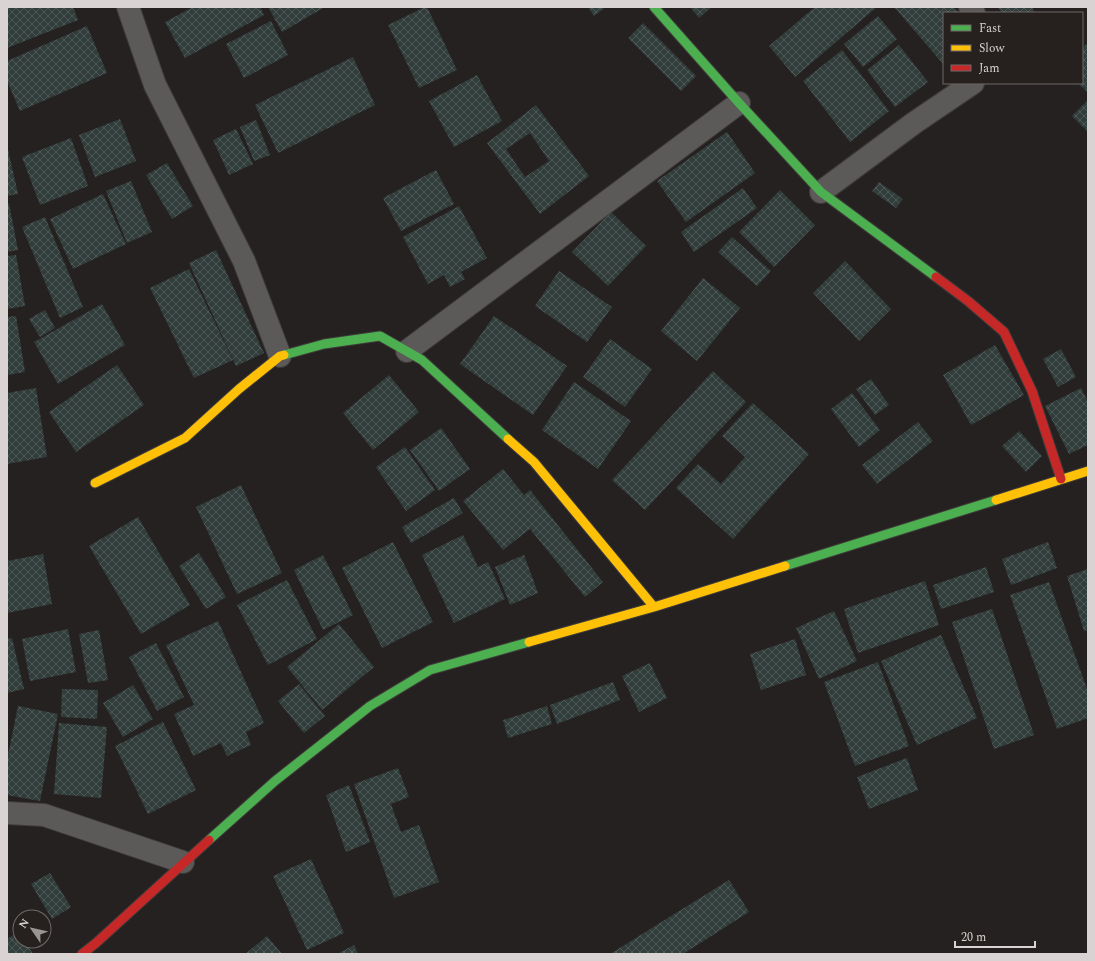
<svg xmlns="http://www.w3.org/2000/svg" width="1095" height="961" font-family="Spectral,serif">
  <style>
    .building { fill: url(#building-cross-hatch); fill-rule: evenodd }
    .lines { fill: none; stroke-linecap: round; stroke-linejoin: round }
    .street-casing { stroke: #3f3b3a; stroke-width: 24 }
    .fast-casing { stroke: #3f3b3a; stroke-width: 11 }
    .slow-casing { stroke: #3f3b3a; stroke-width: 11 }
    .jam-casing { stroke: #3f3b3a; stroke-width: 11 }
    .street { stroke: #5c5959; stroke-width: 22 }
    .fast { stroke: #4caf50; stroke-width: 9 }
    .slow { stroke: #ffc107; stroke-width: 9 }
    .jam { stroke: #c62828; stroke-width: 9 }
  </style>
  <defs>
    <pattern id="building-cross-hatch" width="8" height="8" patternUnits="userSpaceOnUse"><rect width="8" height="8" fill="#313d3b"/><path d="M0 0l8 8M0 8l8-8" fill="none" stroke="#4e5856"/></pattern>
  </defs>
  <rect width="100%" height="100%" fill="#252120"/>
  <path class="building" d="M7,7h66l5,13 -71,28z
    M193,7h67l4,8 -79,43 -20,-36z
    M268,7h57l-43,25z
    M425,7h2l30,63 -38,18 -31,-63z
    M588,7h18l-12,9z
    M690,7h22l-13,11z
    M815,7h62l-82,70 -26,-31z
    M894,7h60l5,6h-15v52z
    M998,7h34l3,6h-33z
    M878,16l19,23 -34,28 -19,-23z
    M271,21l17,34 -44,23 -18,-34z
    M643,23l53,53 -15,15 -53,-53z
    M87,26l20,47 -87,38 -13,-30v-20z
    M1088,42v49l-1,1 -9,-9h4v-34z
    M899,45l29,37 -33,25 -28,-37z
    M842,50l47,61 -39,31 -47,-61z
    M353,57l22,48 -97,48 -23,-48z
    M477,75l25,46 -48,26 -25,-46z
    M1088,100v32l-16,-16z
    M536,105l53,71 -49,38 -53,-71zM530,133l19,28 -24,16 -19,-28z
    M120,119l16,42 -41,16 -16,-42z
    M256,120l14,35 -16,6 -14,-34z
    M236,129l17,35 -24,11 -16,-35z
    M727,132l28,41 -69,49 -29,-41z
    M71,138l17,48 -48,19 -18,-48z
    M7,145l11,49 -11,2z
    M167,163l26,43 -21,13 -26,-44z
    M436,170l18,34 -53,27 -18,-33z
    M131,181l21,51 -25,11 -21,-52z
    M879,182l24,17 -7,9 -24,-17z
    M743,188l14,20 -63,44 -13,-20z
    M780,190l35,35 -41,42 -35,-35z
    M103,194l23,50 -53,25 -23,-50z
    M9,203l9,47 -11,2v-48z
    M459,206l28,52 -26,14 4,7 -15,8 -6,-12 -16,9 -25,-47z
    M611,212l35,34 -38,40 -36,-34z
    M45,217l38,90 -23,11 -38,-91z
    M732,237l39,34 -14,15 -39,-34z
    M216,250l48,103 -28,13 -47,-103z
    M16,255l9,51 -18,3v-53z
    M845,261l46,48 -32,32 -46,-48z
    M189,269l44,91 -39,18 -44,-90z
    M559,271l53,36 -25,35 -52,-36z
    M703,278l37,30 -43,53 -36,-30z
    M102,304l23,41 -67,39 -24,-42z
    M45,310l10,18 -15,9 -11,-18z
    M16,316l9,56 -18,3v-58z
    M494,316l73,50 -34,49 -73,-51z
    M610,339l42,30 -27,38 -42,-30z
    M995,345l29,50 -53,30 -28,-50z
    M1061,349l15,28 -18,10 -15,-28z
    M117,365l27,40 -68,47 -27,-40z
    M713,371l33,31 -101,108 -33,-30z
    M389,375l30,37 -46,38 -30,-37z
    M871,379l18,26 -14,10 -19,-26z
    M574,382l57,39 -33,48 -56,-39z
    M36,388l11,69 -40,7v-71z
    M1081,388l7,14v43l-19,9 -24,-48z
    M852,393l28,37 -21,17 -28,-38z
    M753,403l56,51 -76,85 -57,-51 22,-24 23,20 24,-27 -23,-21z
    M918,422l15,19 -56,43 -15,-19z
    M441,428l29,41 -31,22 -29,-41z
    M1019,431l23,25 -16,16 -24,-26z
    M405,447l30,43 -29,21 -30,-44z
    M503,469l21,26 6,-5 73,92 -18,15 -55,-68 -27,21 -40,-49z
    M241,485l41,88 -45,21 -41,-87z
    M454,498l9,15 -52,30 -9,-16z
    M138,517l52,88 -49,29 -52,-88z
    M463,535l15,32 10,-5 17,37 -51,24 -32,-68z
    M393,542l40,80 -51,26 -40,-80z
    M1048,542l9,26 -46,17 -9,-26z
    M199,553l27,44 -20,12 -27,-43z
    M43,554l9,50 -45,9v-52z
    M323,555l30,60 -30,15 -29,-60z
    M524,555l14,38 -28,12 -15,-38z
    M986,567l8,25 -53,17 -8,-24z
    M1088,569v61l-4,1 -17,-55z
    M287,580l30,59 -49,26 -31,-60z
    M925,581l14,44 -81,28 -14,-44z
    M1049,582l39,110v26l-31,11 -47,-134z
    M992,609l42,126 -40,14 -42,-127z
    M834,611l23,50 -38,18 -23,-51z
    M218,621l46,102 -18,9 5,13 -24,11 -6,-13 -28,13 -19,-42 20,-9 -28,-60z
    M339,624l35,43 -52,43 -35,-43z
    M68,629l8,43 -46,9 -8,-42z
    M99,630l9,50 -20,3 -9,-49z
    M941,635l36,83 -60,27 -36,-84z
    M12,638l12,51 -17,4v-54z
    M795,639l11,36 -45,15 -11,-36z
    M156,643l28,54 -27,14 -28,-54z
    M878,662l31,84 -54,20 -31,-84z
    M650,663l17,35 -28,14 -17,-36z
    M613,682l7,18 -63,24 -7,-19z
    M299,684l26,32 -21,17 -26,-32z
    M133,685l20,34 -30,18 -20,-34z
    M62,689l36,1 -1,29 -36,-2z
    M18,706l40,8 -18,87 -33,-6v-35z
    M547,706l5,18 -44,14 -5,-18z
    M163,722l33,68 -48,24 -33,-68z
    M59,723l48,4 -6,71 -47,-4z
    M907,758l11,32 -49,19 -12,-32z
    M398,768l11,29 -18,7 10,28 18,-7 20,57 -45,16 -40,-114z
    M349,785l21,57 -24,10 -20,-57z
    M311,859l33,74 -37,17 -34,-74z
    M50,873l21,34 -19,12 -21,-35z
    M729,880l20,32 -66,42h-73z
    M19,931l1,10h5l8,13h-26v-15z
    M267,936l15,18h-37z
    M354,945l4,9h-21z"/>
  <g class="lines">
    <defs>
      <path id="street" d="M128,7l27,78 89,176 36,95
        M970,7l4,6
        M821,192l93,-69 59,-40
        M407,351l332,-248
        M7,813l37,2 139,47"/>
      <path id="fast" d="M654,7l85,96 82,89 115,85
        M284,355l40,-11 56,-8 42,24 86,79
        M785,566l211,-66
        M209,840l66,-59 95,-75 60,-36 99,-28"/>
      <path id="slow" d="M508,439l26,23 120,145
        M95,483l90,-45 54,-49 41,-33 4,-1
        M996,500l92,-29
        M529,642l125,-35 131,-41"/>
      <path id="jam" d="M936,277l32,24 36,31 28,59 29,88
        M82,954l14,-11 113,-103"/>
    </defs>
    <use href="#street" class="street-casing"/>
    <use href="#fast" class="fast-casing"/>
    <use href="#slow" class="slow-casing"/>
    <use href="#jam" class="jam-casing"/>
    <use href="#street" class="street"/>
    <use href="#fast" class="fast"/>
    <use href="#slow" class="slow"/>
    <use href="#jam" class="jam"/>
  </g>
  <rect width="1095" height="961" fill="none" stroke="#d9d4d3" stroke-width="16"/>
  <rect x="943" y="12" width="140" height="72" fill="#26201f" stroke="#6e6867"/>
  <rect x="951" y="25" width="20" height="6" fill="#4caf50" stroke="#6e6867"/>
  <text x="979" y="32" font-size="12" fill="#d9d4d3">Fast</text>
  <rect x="951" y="45" width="20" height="6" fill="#ffc107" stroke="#6e6867"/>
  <text x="979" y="52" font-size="12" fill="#d9d4d3">Slow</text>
  <rect x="951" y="65" width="20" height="6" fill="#c62828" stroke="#6e6867"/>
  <text x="979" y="72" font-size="12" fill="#d9d4d3">Jam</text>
  <g transform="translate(32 929) rotate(304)"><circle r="19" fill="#26201f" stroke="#6e6867"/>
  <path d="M0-3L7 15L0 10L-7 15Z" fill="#9a9594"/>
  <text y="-6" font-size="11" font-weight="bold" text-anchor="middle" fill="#d9d4d3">N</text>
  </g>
  <path d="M955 941v6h80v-6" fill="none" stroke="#d9d4d3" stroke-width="2"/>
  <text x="961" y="941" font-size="12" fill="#d9d4d3" stroke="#26201f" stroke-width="3" paint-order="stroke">20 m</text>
</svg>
